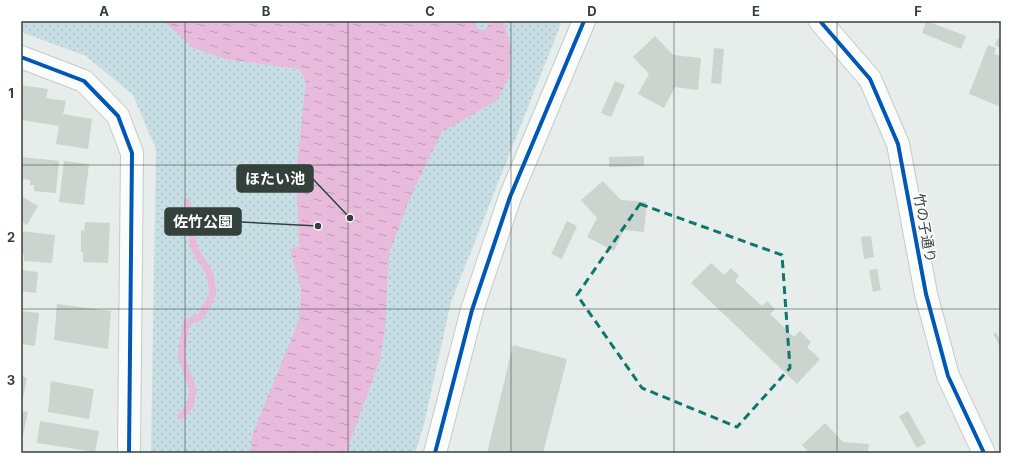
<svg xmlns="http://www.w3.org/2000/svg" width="1022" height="474" font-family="Inter,'Noto Sans JP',sans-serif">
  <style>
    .park { fill: url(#park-dots) }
    .water { fill: url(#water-ripples) }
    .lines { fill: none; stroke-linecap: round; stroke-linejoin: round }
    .stream { stroke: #e8badb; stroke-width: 7 }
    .building { fill: #ccd4d0 }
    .minor-casing { stroke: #c4cbc8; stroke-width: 24 }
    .minor { stroke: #fbfcfc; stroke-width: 22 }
    .cycleway-casing { stroke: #fff; stroke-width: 6 }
    .cycleway { stroke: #0057b8; stroke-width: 4 }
    .marked { fill: none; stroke: #0f766e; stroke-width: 3; stroke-dasharray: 8 5; stroke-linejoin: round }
    .grid { fill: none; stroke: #34413b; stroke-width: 1; stroke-opacity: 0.55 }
    .labels { text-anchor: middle; stroke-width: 3; stroke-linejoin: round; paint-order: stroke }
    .street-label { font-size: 14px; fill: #34413b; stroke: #fff }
    .leader { fill: none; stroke: #34413b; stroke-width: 1.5 }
    .callout-dot { fill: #34413b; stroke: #fff; stroke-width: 1.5 }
    .callout { fill: #34413b; stroke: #34413b; stroke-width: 1.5 }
    .callout-label { font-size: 15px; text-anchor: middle; font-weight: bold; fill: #fff }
    .neatline { fill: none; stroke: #34413b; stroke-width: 1.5 }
    .grid-label { font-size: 13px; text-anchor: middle; font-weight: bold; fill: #34413b }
  </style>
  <defs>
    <pattern id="park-dots" width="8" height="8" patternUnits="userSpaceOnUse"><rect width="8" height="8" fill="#c8dee5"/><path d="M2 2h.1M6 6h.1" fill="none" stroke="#acc0c5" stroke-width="1.8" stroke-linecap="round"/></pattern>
    <pattern id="water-ripples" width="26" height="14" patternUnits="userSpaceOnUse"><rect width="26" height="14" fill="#e8badb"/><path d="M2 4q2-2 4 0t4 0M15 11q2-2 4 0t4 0" fill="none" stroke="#bd99b3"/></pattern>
  </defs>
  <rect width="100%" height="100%" fill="#e6edea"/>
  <path class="park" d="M21,21h541l-111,281 -27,122 -9,29h-264l5,-304 -23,-54 -47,-39 -65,-24z"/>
  <path class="water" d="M163,21h313l1,8 8,1c6,-9 7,-9 18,-9l8,25 -2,31 -12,23 -55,32 -29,59 -24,62 -4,75 -5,32 -30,81 -2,12h-97l1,-17 47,-116 2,-31 -11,-40 9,-3 -3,-71 10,-94 -7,-12 -74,-10 -31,-11z"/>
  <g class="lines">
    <path class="stream" d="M181,416l9,-10 3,-16 -12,-34 5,-33 15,-7 12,-22 -3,-20 -16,-26 -7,-46"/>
  </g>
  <path class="building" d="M926,21l40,15 -5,13 -39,-16z
    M655,36l18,19 28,3 -3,32 -23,-3 -11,21 -26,-14 11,-20 -16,-17z
    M998,38l3,1v9l-6,-3z
    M988,45l8,3 -2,6 7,2v51l-32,-13z
    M714,48l10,1 -3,35 -10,-1z
    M615,81l10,4 -14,32 -10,-4z
    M21,85l27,4 -2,9 20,3 -3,13 29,5 -4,30 -32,-5 3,-18 -38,-6z
    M644,156v10l-35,1v-10z
    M21,157l38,4 -3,32 -22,-2v-6h-4v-5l-9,-1z
    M64,161l25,3 -5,41 -25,-3z
    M603,181l18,19 26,2 -3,30 -20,-2 -10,21 -27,-14 10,-19 -16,-18z
    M21,196l17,10 -11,19 -6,-4z
    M567,221l10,5 -15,33 -11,-5z
    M85,222l25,1 -2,40 -25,-1v-10h-2v-22l3,1z
    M21,231l34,4 -3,28 -28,-2v-6h-3z
    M871,236l3,21 -10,2 -3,-22z
    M711,263l13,12 7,-7 8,8 -4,5 27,25 5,-5 8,8 -5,5 24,23 6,-6 11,11 -4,5 13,12 -23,25 -106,-101z
    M877,269l4,21 -8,2 -4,-22z
    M21,270l17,2 -2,21 -15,-2z
    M57,304l54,7 -3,38 -54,-9z
    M21,311l18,2 -4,33 -14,-2z
    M996,332l5,10v6l-8,-14z
    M513,345l54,14 -24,94h-56z
    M21,376l6,2 -5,24h-1z
    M51,381l43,8 -5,30 -41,-7z
    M21,411l7,1 -6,28h-1z
    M908,411l18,32 -9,5 -18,-32z
    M40,421l59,10 -4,21 -58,-9z
    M825,423l18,19 26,2 -1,9h-59l-7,-8z"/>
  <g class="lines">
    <defs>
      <path id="minor" d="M820,21l50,58 28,65 28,150 22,82 36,77
        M21,57l63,24 34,35 14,37 -3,300
        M435,453l37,-143 38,-113 74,-176"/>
    </defs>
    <use href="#minor" class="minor-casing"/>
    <use href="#minor" class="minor"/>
    <defs>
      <path id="cycleway" d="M820,21l50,58 28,65 28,150 22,82 36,77
        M21,57l63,24 34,35 14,37 -3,300
        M435,453l37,-143 38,-113 74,-176"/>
    </defs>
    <use href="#cycleway" class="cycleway-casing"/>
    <use href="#cycleway" class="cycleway"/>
  </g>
  <path class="marked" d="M640,204l142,51 8,113 -53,59 -95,-39 -65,-93z"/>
  <path class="grid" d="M185,21v432M348,21v432M511,21v432M674,21v432M837,21v432M21,165h980M21,309h980"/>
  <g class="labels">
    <g class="street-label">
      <text transform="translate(925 228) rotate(80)" y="5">竹の子通り</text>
    </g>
  </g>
  <path class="leader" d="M350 218L313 179M318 226L241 222"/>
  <g class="callout-dot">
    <circle cx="350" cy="218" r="4"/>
    <circle cx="318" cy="226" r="4"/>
  </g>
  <g class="callout">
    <rect x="237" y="165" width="76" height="27" rx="4"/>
    <rect x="165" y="208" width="76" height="27" rx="4"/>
  </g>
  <g class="callout-label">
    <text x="275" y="184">ほたい池</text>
    <text x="203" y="227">佐竹公園</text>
  </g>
  <rect width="1022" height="474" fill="none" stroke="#ffffff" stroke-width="44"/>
  <rect x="22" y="22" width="978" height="430" class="neatline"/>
  <g class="grid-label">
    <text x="104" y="16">A</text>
    <text x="266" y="16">B</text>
    <text x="430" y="16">C</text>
    <text x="592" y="16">D</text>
    <text x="756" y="16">E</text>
    <text x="918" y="16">F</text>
    <text x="11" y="98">1</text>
    <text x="11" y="242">2</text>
    <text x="11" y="385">3</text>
  </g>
</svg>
